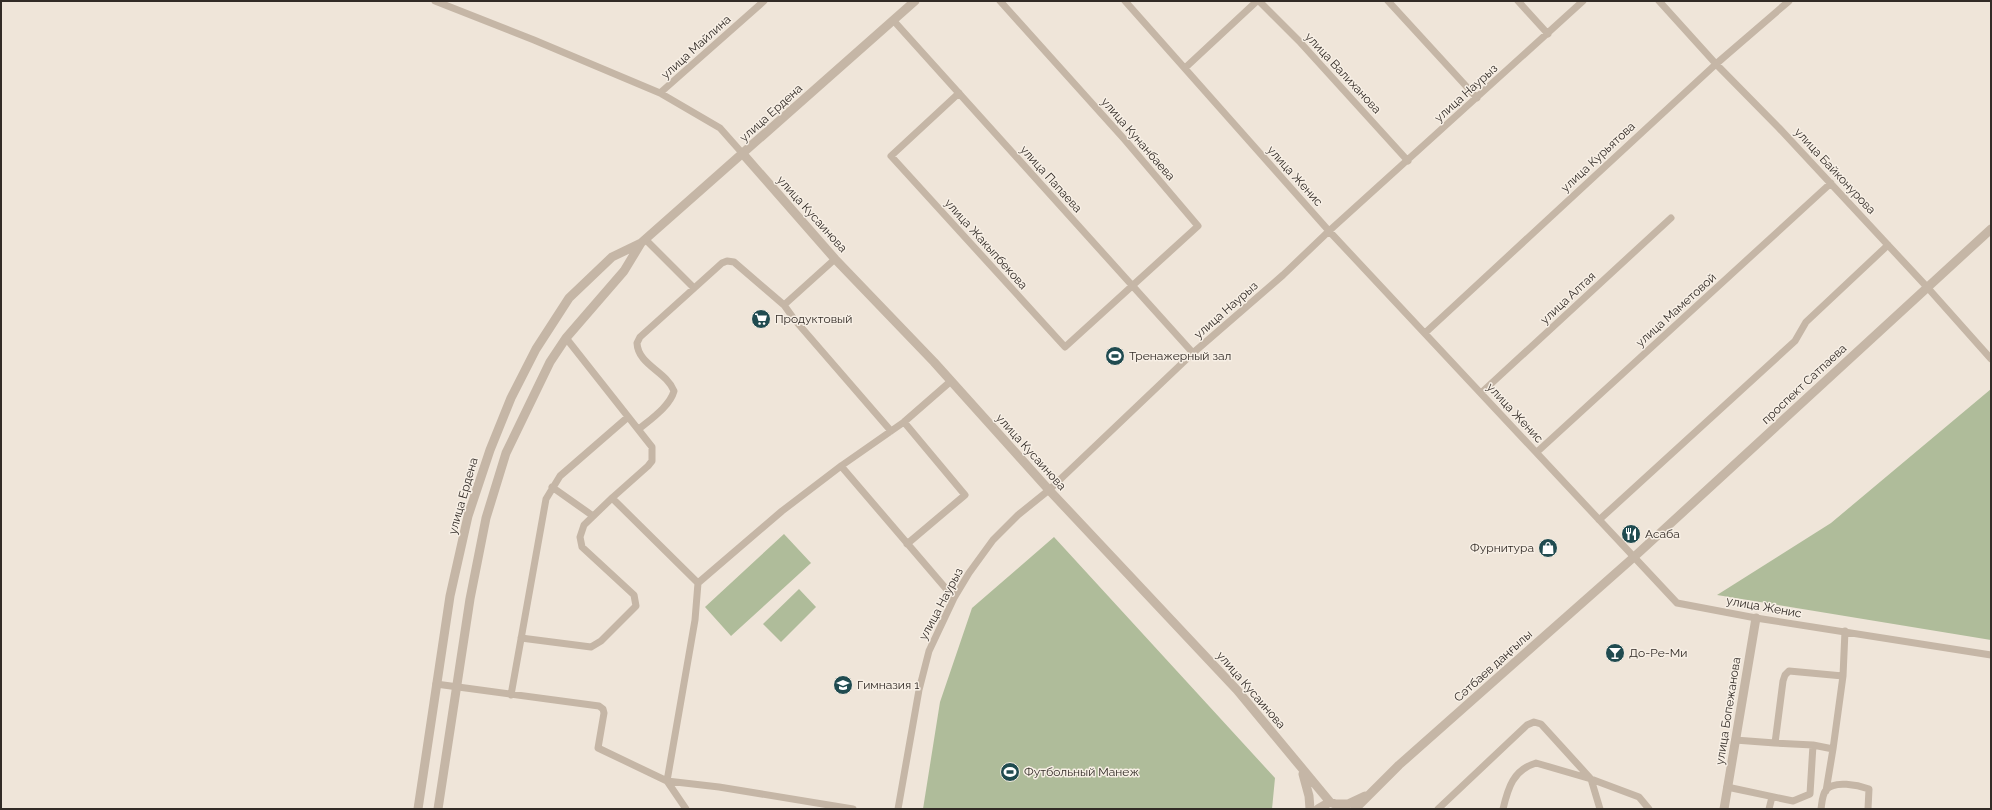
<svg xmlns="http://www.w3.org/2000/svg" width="1992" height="810" font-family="Raleway,sans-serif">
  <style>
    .green { fill: #afbc9a }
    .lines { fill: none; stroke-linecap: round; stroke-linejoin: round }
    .minor { stroke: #c5b6a6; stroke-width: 7 }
    .tertiary { stroke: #c5b6a6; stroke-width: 9 }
    .labels { text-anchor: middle; stroke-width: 3; stroke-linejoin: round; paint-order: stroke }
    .street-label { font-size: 12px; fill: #322b26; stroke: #f7efe5 }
    .poi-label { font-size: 12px; fill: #322b26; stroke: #f7efe5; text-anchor: start }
  </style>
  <rect width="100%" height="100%" fill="#efe5d9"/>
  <path class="green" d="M1991,389v251l-274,-45 114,-72z
    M784,534l27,29 -80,73 -26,-29z
    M1054,537l221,241 -3,31h-349l17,-107 32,-94z
    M799,589l17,18 -35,35 -18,-18z"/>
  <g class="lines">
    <path class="minor" d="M435,1l99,39 126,53 60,35 23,26
      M1125,1l204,230 348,372 79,15 235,37
      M1259,1l40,40 109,120
      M1388,1l89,97
      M1518,1l30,33
      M1659,1l57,63 63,64 148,159 64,72
      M893,20l300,333
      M1185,68l72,-67
      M660,93l104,-92
      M959,93l-68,63 174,191 133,-121 -73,-86 -125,-139
      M645,239l49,49
      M784,305l10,14 97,112
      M1425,333l291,-269 73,-63
      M1481,393l190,-175
      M904,422l61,73 -58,49
      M639,429c12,-10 31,-23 35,-38 -8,-20 -36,-26 -37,-48l3,-6 82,-74 5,-2 7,1 50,43 51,-46
      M1537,452l294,-269
      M841,466l113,132
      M552,487l41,29
      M612,498l86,85
      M1599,520l196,-179 11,-19 82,-77
      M521,638l70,9 10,-6 35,-35 -2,-11 -52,-48 -2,-10 4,-12 28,-27 36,-32 4,-5v-14l-86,-109
      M436,684l163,22 4,3 1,4 -6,35 69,33 52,6 134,22
      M511,695l35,-196 14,-23 68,-59
      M1735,740l40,3 8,-62 2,-6 4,-4 54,5 2,-45
      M1775,743l38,2 20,4 -7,42
      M1833,749l10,-73
      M1727,787l66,14 17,-7 3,-49
      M686,809l-19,-28 28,-161 3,-37 84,-72 59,-45 63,-44 47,-41
      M898,809l21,-119 10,-39 25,-53 15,-25 24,-33 25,-25 31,-25 144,-137 90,-78 46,-44 254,-230
      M1438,809l89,-84 7,-3 7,2 50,55 48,18 10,12
      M1503,809c5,-21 10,-39 33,-46l55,16 9,30
      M1769,809l3,-12
      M1821,809c1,-6 1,-14 5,-19 8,-10 32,-5 43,-1l-1,20"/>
    <path class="tertiary" d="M743,154l92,105 99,103 115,128 188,200 93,112
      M1303,774l6,22 1,13
      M1336,804h12l17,-8
      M418,809l32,-213 18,-80 22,-66 21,-52 25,-49 33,-51 43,-41 29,-14 274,-242
      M438,809l32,-210 16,-81 20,-65 44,-91 16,-24 58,-67 17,-28
      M1318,809l12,-7 5,2
      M1355,809l44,-44 235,-208 357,-328
      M1724,809l32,-191"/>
  </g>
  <defs>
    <symbol id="supermarket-disc" viewBox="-11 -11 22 22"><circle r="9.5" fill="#204b50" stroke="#f7efe5"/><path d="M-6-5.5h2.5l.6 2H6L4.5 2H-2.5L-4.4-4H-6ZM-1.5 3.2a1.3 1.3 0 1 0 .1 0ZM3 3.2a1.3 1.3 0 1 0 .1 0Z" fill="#fff"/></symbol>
    <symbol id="stadium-disc" viewBox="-11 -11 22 22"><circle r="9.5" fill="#204b50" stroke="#f7efe5"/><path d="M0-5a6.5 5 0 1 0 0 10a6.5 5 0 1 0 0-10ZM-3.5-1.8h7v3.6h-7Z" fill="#fff"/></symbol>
    <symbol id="restaurant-disc" viewBox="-11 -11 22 22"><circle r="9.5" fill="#204b50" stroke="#f7efe5"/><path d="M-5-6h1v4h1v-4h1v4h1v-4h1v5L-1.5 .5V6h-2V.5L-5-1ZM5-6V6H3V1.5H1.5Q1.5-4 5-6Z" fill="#fff"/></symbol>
    <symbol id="shop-disc" viewBox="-11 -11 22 22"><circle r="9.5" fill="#204b50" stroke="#f7efe5"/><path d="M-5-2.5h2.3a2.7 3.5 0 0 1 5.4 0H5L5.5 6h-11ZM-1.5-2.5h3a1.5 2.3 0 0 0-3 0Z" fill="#fff"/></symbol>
    <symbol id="bar-disc" viewBox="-11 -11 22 22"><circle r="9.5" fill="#204b50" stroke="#f7efe5"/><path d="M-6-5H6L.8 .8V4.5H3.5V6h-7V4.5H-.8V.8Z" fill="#fff"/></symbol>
    <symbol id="school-disc" viewBox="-11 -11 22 22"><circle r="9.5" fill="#204b50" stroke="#f7efe5"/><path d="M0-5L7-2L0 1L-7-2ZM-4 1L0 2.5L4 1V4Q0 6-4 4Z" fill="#fff"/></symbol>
  </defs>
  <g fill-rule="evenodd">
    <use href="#supermarket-disc" x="750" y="308" width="22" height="22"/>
    <use href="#stadium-disc" x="1104" y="345" width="22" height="22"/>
    <use href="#restaurant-disc" x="1620" y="523" width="22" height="22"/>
    <use href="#shop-disc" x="1537" y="537" width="22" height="22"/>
    <use href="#bar-disc" x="1604" y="642" width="22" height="22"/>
    <use href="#school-disc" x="832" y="674" width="22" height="22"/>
    <use href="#stadium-disc" x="999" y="761" width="22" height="22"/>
  </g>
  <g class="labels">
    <g class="street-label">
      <text transform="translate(696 47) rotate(-42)" y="4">улица Майлина</text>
      <text transform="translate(1343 73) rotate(47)" y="4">улица Валиханова</text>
      <text transform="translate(1466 93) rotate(-42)" y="4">улица Наурыз</text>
      <text transform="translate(771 113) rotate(-42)" y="4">улица Ердена</text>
      <text transform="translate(1138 139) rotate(49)" y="4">улица Кунанбаева</text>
      <text transform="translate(1598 157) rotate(-43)" y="4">улица Курьятова</text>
      <text transform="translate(1835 171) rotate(47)" y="4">улица Байконурова</text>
      <text transform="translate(1295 176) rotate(48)" y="4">улица Женис</text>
      <text transform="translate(1051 179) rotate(48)" y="4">улица Папаева</text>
      <text transform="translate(812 214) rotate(48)" y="4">улица Кусаинова</text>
      <text transform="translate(986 244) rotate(48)" y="4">улица Жакыпбекова</text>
      <text transform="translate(1568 298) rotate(-43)" y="4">улица Алтая</text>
      <text transform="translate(1226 310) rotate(-41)" y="4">улица Наурыз</text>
      <text transform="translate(1676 310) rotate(-42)" y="4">улица Маметовой</text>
      <text transform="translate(1804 384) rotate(-43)" y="4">проспект Сатпаева</text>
      <text transform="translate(1515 413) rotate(47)" y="4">улица Женис</text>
      <text transform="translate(1031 452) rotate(48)" y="4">улица Кусаинова</text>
      <text transform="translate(463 496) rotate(-74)" y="4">улица Ердена</text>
      <text transform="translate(941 604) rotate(-62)" y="4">улица Наурыз</text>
      <text transform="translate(1764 607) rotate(10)" y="4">улица Женис</text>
      <text transform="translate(1493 666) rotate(-42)" y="4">Сәтбаев даңғылы</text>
      <text transform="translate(1251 690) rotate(49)" y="4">улица Кусаинова</text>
      <text transform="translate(1728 711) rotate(-81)" y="4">улица Бопежанова</text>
    </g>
    <g class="poi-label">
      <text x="775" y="323">Продуктовый</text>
      <text x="1129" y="360">Тренажерный зал</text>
      <text x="1645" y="538">Асаба</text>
      <text x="1534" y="552" text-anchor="end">Фурнитура</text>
      <text x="1629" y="657">До-Ре-Ми</text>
      <text x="857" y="689">Гимназия 1</text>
      <text x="1024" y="776">Футбольный Манеж</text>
    </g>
  </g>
  <rect width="1992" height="810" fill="none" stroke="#322b26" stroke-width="4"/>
</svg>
